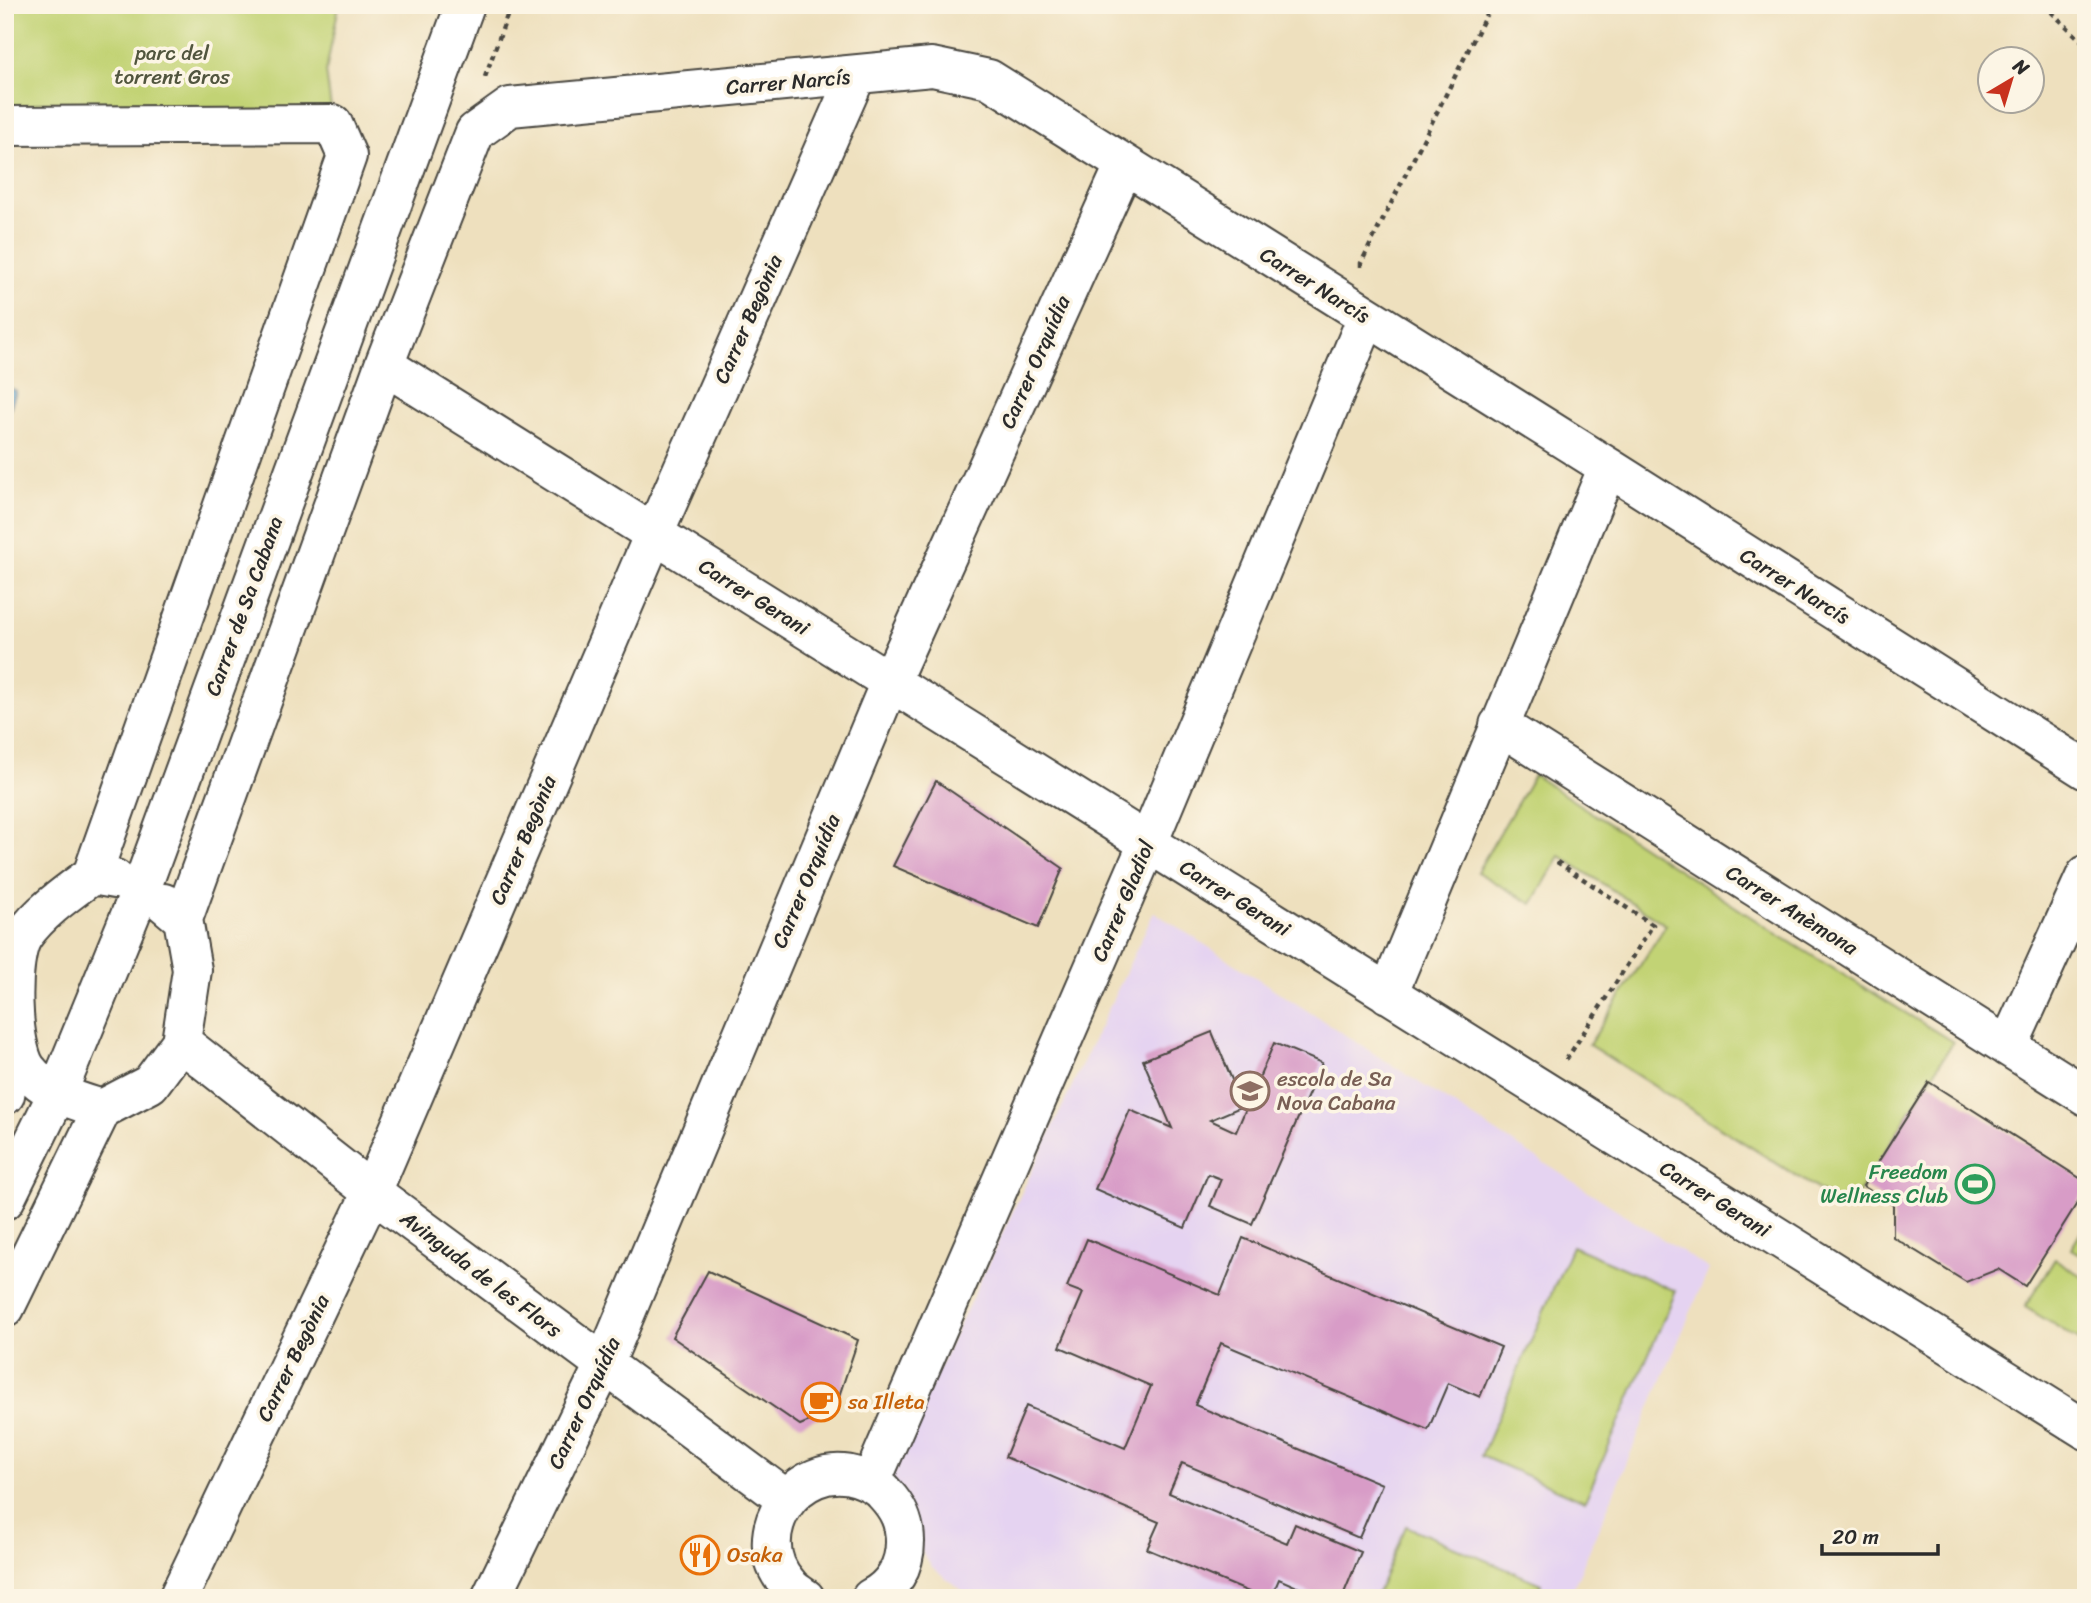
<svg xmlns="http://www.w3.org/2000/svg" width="2091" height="1603" font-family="Sriracha,sans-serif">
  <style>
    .built { fill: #e5d3f1 }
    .green { fill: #c2d375; stroke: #767f50; stroke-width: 2 }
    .water { fill: #5aa1d0; stroke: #42667e; stroke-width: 2 }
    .building { fill: #d89cc7 }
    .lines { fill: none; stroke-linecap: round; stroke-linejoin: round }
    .minor-casing { stroke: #484641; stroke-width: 42 }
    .path { stroke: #484641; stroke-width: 4.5; stroke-dasharray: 5 5; stroke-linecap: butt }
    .minor { stroke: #fff; stroke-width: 38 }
    .labels { text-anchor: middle; stroke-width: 7; stroke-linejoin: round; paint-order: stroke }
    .park-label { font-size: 21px; fill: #51553e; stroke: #fcf5e5 }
    .street-label { font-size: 21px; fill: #2b2b2b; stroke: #fcf5e5 }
    .education-label { font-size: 21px; fill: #785e54; stroke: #fcf5e5; text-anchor: start }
    .leisure-label { font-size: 21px; fill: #27864d; stroke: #fcf5e5; text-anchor: end }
    .food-label { font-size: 21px; fill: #c56008; stroke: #fcf5e5; text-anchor: start }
  </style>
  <rect width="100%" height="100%" fill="#fcf5e5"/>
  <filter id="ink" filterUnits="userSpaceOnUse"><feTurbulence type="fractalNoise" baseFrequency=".0143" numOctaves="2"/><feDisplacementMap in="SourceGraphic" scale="14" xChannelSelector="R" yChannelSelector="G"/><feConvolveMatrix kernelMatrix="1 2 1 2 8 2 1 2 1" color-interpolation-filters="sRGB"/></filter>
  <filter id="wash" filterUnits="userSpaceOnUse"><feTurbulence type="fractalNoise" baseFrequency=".00686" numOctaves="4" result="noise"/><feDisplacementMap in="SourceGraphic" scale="28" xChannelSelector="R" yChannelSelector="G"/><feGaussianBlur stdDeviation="1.57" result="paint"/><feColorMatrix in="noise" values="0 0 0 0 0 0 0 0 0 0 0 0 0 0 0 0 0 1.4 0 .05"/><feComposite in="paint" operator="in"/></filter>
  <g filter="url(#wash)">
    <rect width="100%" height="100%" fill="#eee0be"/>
    <path class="built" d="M1154,912l555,357 -140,329h-598l-39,-31 -50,-78z"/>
    <path class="green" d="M5,5h334l-13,66 7,53 -328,2z
      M1534,775l243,159 176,108 -104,167 -260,-164 77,-120 -106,-69 -28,48 -55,-32z
      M2086,1224v34l-15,-9z
      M1572,1246l104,45 -91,210 -104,-45z
      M2055,1259l31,20v65l-61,-37z
      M1406,1526l135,58 -6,14h-160z"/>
    <path class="water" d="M5,386l11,5 -11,32z"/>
    <g id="blocks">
      <path class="building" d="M936,781l127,87 -25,60 -145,-62z
        M1212,1032l31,74 -33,14 26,12 38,-89 48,20 -70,161 -42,-18 11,-27 -13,-5 -23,54 -90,-39 35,-79 42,18 -29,-68z
        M1929,1082l157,100v7l-61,97 -27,-17 -32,13 -73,-45v-32l-30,-19z
        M1243,1238l258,109 -21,50 -32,-14 -20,47 -207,-87 -26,62 187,79 -23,54 -177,-75 -13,30 118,50 8,-19 66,28 -19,46h-20l-43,-19 -8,19h-8l-116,-49 12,-27 -154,-65 21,-51 99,42 26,-62 -91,-39 23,-54 -16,-6 20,-48 133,56z
        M708,1271l150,69 -24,71 -34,14 -128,-88z"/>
    </g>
  </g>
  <g filter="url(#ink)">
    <use href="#blocks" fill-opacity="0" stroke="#484641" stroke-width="2"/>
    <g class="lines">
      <defs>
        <path id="minor" d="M5,126l328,-2 14,32 -255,719
          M384,365l1702,1065
          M1499,725l587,371
          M183,919l201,-554 91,-233 35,-25 422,-40 57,12 619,388 478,303
          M1388,994l220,-527
          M181,1042l191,150 414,307
          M2008,1047l78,-172
          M5,1095l10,-59
          M102,1109c-26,-8 -58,-17 -75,-40 -16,-22 -19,-111 -3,-134 17,-24 45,-43 68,-60l23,4
          M5,1200l52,-106 86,-210 322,-879
          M5,1308l97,-199 48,-25 31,-42 11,-72 -9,-51 -19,-16
          M871,1482l277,-639 219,-526
          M178,1598l194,-406 282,-658 202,-458
          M491,1598l113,-233 286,-683 234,-516
          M805,1598c-6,-4 -13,-8 -17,-14 -44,-48 9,-127 70,-107 11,4 20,8 27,17 13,14 20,28 20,48 0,24 -12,45 -34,56"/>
      </defs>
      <use href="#minor" class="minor-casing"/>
      <path class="path" d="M2044,5l42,40
        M485,77l26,-72
        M1361,267v-4l130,-258
        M1557,862l96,63 -87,135"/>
      <use href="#minor" class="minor"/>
    </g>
  </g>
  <defs>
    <symbol id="school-ring" viewBox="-11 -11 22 22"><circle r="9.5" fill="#fcf5e5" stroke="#8d6e63" stroke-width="1.5"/><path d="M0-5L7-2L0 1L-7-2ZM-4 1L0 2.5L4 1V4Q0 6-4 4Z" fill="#8d6e63"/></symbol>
    <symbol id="stadium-ring" viewBox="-11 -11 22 22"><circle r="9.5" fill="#fcf5e5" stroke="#2e9e5b" stroke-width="1.5"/><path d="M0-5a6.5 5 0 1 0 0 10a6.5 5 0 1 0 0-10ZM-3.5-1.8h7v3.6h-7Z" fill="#2e9e5b"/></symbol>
    <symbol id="cafe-ring" viewBox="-11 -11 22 22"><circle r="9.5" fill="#fcf5e5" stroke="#e8710a" stroke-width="1.5"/><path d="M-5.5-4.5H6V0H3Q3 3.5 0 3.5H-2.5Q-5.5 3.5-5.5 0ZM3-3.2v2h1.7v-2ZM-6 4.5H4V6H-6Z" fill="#e8710a"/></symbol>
    <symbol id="restaurant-ring" viewBox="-11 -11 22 22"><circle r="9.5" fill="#fcf5e5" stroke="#e8710a" stroke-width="1.5"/><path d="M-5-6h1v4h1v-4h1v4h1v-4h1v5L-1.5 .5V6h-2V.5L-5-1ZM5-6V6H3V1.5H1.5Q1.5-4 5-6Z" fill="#e8710a"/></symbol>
  </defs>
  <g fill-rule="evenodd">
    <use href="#school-ring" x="1228" y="1069" width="44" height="44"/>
    <use href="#stadium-ring" x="1953" y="1162" width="44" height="44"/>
    <use href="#cafe-ring" x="799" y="1380" width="44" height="44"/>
    <use href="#restaurant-ring" x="678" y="1533" width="44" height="44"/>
  </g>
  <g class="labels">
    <g class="park-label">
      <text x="172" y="60">parc del<tspan x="172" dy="24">torrent Gros</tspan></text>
    </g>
    <g class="street-label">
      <text transform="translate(788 82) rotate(-5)" y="7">Carrer Narcís</text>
      <text transform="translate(1315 285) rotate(32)" y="7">Carrer Narcís</text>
      <text transform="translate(748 319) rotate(-66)" y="7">Carrer Begònia</text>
      <text transform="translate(1035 362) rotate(-66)" y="7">Carrer Orquídia</text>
      <text transform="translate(1795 586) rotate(32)" y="7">Carrer Narcís</text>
      <text transform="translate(754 597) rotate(32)" y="7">Carrer Gerani</text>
      <text transform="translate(244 606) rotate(-70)" y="7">Carrer de Sa Cabana</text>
      <text transform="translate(523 840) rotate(-67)" y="7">Carrer Begònia</text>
      <text transform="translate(806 881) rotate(-67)" y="7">Carrer Orquídia</text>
      <text transform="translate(1235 898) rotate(32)" y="7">Carrer Gerani</text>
      <text transform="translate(1123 901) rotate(-67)" y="7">Carrer Gladiol</text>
      <text transform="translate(1792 910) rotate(32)" y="7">Carrer Anèmona</text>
      <text transform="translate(1715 1199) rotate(32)" y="7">Carrer Gerani</text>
      <text transform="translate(481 1274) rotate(37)" y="7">Avinguda de les Flors</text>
      <text transform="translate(293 1358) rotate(-64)" y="7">Carrer Begònia</text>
      <text transform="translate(584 1403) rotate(-65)" y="7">Carrer Orquídia</text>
    </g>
    <g class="education-label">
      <text x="1277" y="1086">escola de Sa<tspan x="1277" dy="24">Nova Cabana</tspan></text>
    </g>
    <g class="leisure-label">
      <text x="1948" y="1179">Freedom<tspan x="1948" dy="24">Wellness Club</tspan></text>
    </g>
    <g class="food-label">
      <text x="848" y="1409">sa Illeta</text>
      <text x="727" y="1562">Osaka</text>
    </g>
  </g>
  <rect width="2091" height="1603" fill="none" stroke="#fcf5e5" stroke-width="28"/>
  <g transform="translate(2011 80) rotate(38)"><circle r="33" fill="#fcf5e5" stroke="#a8a49b" stroke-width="2"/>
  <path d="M0-5L12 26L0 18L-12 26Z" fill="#c8321e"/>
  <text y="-10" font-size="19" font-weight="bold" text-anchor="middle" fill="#2b2b2b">N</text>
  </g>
  <path d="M1822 1544v10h116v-10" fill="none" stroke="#2b2b2b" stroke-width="3.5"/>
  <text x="1832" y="1544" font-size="21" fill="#2b2b2b" stroke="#fcf5e5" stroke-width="5" paint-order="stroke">20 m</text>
</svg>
